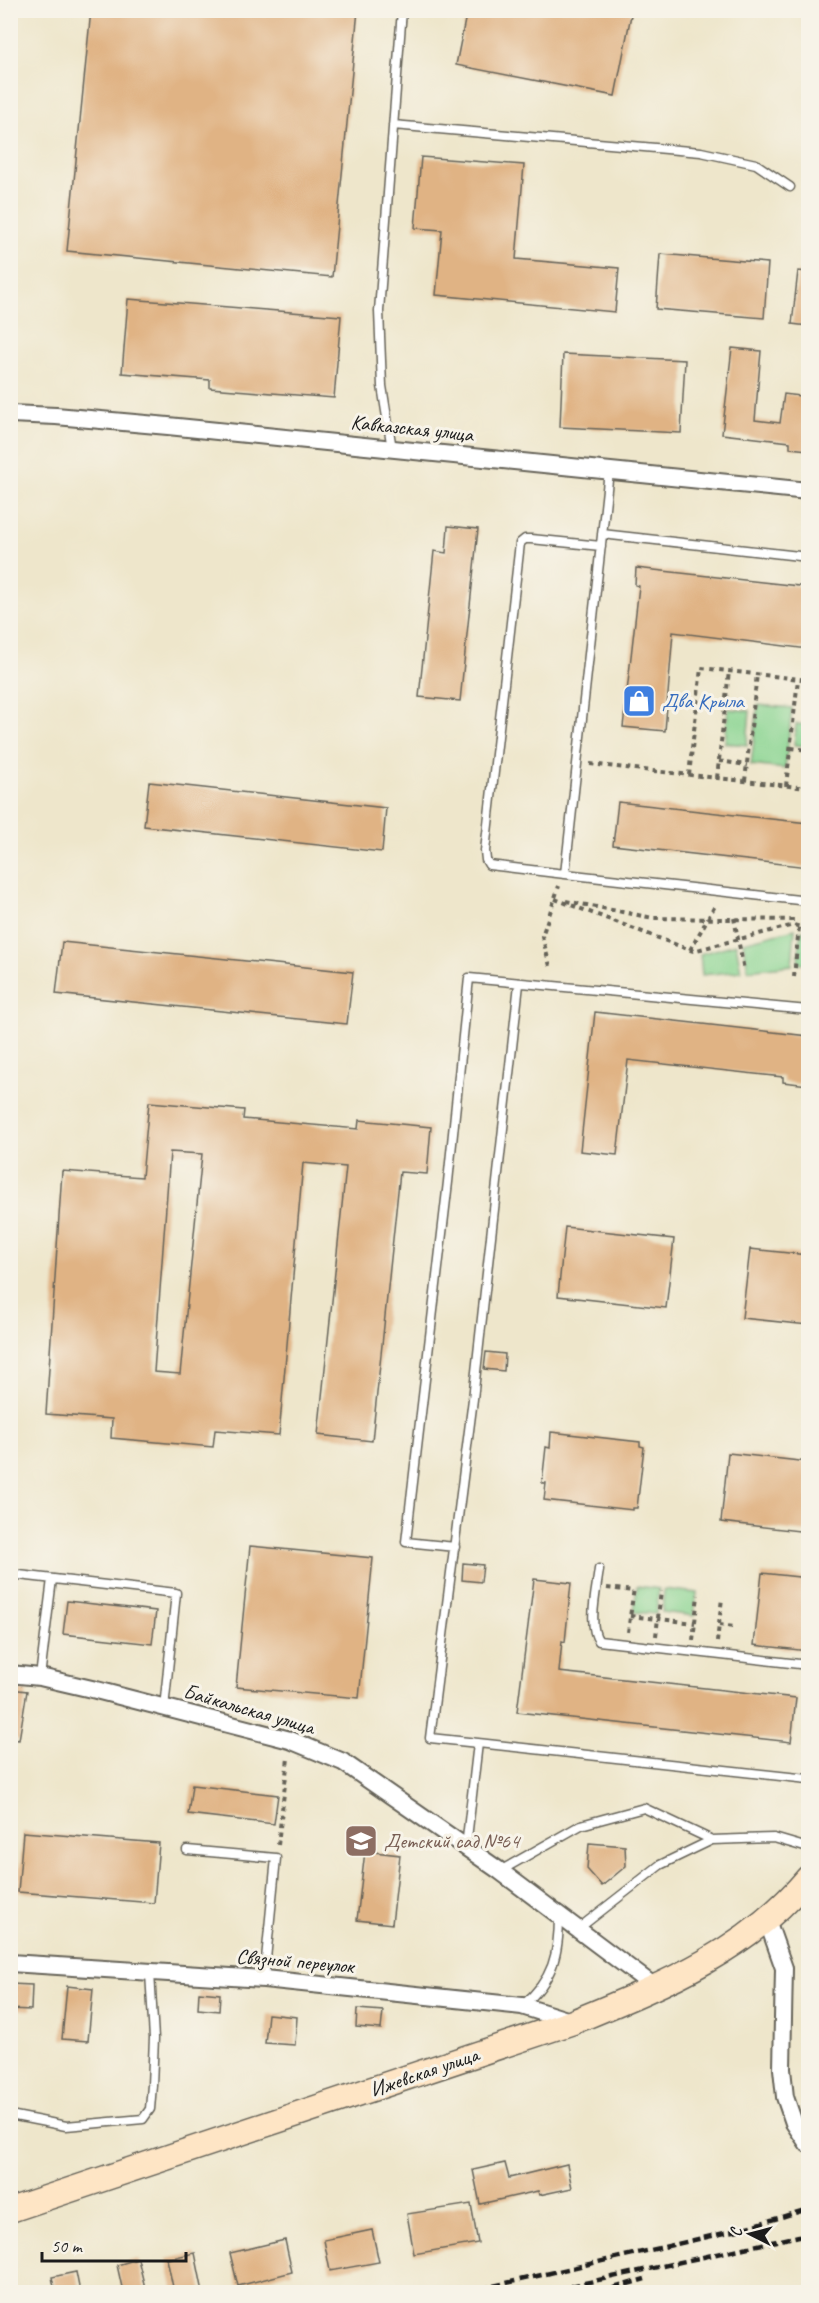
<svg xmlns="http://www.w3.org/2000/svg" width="819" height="2303" font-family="Caveat,sans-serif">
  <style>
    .green { fill: #8ad491; stroke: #537856; stroke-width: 1.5 }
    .building { fill: #e0b384; fill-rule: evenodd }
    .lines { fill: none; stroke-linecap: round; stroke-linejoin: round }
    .lane-casing { stroke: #666359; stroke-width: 11 }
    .street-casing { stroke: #666359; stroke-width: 20 }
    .secondary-casing { stroke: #666359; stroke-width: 27 }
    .path { stroke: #666359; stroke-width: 4; stroke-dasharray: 4.5 4.5; stroke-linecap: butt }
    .lane { stroke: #fff; stroke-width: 8 }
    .street { stroke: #fff; stroke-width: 16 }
    .secondary { stroke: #fee5c5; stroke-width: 24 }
    .rail { stroke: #1c1c1c; stroke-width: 4.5; stroke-dasharray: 9 4.5; stroke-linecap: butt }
    .labels { text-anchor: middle; stroke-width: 6; stroke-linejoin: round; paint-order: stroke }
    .street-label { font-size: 21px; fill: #1c1c1c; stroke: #f7f3e8 }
    .shop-label { font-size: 21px; fill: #366cbe; stroke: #f7f3e8; text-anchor: start }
    .education-label { font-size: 21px; fill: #785e54; stroke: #f7f3e8; text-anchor: start }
  </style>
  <rect width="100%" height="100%" fill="#f7f3e8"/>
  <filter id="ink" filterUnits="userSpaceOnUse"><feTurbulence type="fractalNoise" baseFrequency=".0167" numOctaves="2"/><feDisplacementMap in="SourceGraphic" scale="12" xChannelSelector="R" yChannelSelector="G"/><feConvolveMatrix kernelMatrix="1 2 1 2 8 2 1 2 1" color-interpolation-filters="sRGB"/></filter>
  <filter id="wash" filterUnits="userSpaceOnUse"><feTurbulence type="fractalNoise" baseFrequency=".008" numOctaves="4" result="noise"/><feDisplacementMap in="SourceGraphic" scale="24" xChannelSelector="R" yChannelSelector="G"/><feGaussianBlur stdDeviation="1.35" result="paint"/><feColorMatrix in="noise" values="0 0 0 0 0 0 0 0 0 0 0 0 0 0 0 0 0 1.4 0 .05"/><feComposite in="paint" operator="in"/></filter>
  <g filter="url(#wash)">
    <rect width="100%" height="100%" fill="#eee6cb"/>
    <path class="green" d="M758,705l34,3 -7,61 -34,-4z
      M728,709l22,2 -3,34 -22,-2z
      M796,724l12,1v21l-14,-1z
      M795,929l-3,36 -44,5 -5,-28z
      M801,930l7,2v31l-10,1z
      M736,944l5,27 -39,4 -2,-21z
      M637,1586l22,3 -3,25 -22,-2z
      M664,1589l33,4 -3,23 -32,-4z"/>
    <g id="blocks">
      <path class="building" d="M91,10h267l-26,267 -265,-26z
        M467,10h165l-17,86 -159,-31z
        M421,157l103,8 -8,94 103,9 -4,44 -179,-17 6,-65 -27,-2z
        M660,254l108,9 -4,55 -108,-9z
        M798,271l10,1v54l-16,-2z
        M128,299l213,17 -7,82 -124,-10v-8l-88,-7z
        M732,348l29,3 -6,69 25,3 4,-29 24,3v53l-18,-2v-6l-68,-8z
        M563,354l122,6 -4,73 -121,-6z
        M448,526l30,3 -18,172 -41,-4 15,-146 12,2z
        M636,568l172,19v62l-135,-17 -8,99 -42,-4 16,-141 -4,-1z
        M149,782l237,26 -4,44 -238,-26z
        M618,802l190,21v44l-195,-22z
        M62,942l291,30 -6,52 -291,-30z
        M595,1012l213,24v49l-25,-3v-5l-155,-17 -11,95 -37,-4z
        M149,1102l95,8 -1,9 115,10 1,-9 72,7 -4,47 -27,-2 -28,269 -54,-6 28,-268 -43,-4 -24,272 -64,-5 -2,17 -102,-9 1,-19 -66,-5 16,-243 80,6zM170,1152l32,2 -22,220 -26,-2z
        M565,1227l109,12 -8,69 -108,-12z
        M750,1249l58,6v70l-66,-7z
        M486,1352l19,2 -1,17 -20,-2z
        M551,1432l89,10v4l4,1 -7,61h-4v2l-89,-10 2,-17h-4l4,-36 4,1z
        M728,1453l80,9v70l-87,-10z
        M250,1546l123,12 -14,140 -123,-11z
        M463,1563l20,2 -2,17 -19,-2z
        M762,1573l46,5v73l-54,-6z
        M534,1579l37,4 -6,59 -3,-1 -3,31 237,26 -5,44 -274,-30z
        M67,1601l89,10 -4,33 -89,-10z
        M10,1689l17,2 -8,49 -9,-1z
        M192,1785l86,10 -4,29 -86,-10z
        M23,1832l136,11 -5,60 -136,-11z
        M589,1843l36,3 1,20 -24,20 -15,-17z
        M365,1851l35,4 -8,69 -35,-4z
        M10,1984l22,1 -1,25 -21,-1z
        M67,1986l26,3 -5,52 -26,-2z
        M199,1992l21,2 -1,17 -21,-2z
        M357,2009l26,2 -2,18 -25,-2z
        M268,2014l29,3 -2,28 -30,-2z
        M505,2163l4,15 58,-14 5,24 -33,7 -1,-4 -58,13 -7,-34z
        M471,2204l7,39 -64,11 -7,-40z
        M372,2230l7,32 -49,9 -6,-31z
        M285,2240l7,32 -54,14 -8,-33z
        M195,2253l8,39h-29l-7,-33z
        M138,2259l8,33h-23l-6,-27z
        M76,2272l4,20h-25l-3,-15z"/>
    </g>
  </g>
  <g filter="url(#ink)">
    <use href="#blocks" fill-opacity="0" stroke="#666359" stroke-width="1.5"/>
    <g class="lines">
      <defs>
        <path id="lane" d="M393,125l308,27 55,12 34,23
          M392,449l-10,-63 -3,-75 23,-301
          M609,471l-44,403 243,27
          M602,534l206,23
          M565,874l-76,-9 -3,-5 -1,-9 35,-308 5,-4h6l70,7
          M455,1547l-49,-5 42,-360 21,-204 339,32
          M599,1569c-2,19 -12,57 0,72l209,24
          M10,1574l166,19 -12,115
          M40,1677l12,-98
          M478,1743l-48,-5 43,-339 46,-415
          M466,1847l12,-104 330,36
          M187,1850l89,8 -12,121
          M500,1871l81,-46 63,-17 68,32 62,-2 34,10
          M578,1929l82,-64 52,-25
          M523,2005c30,-25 36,-51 36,-89
          M10,2115l56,11 77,-7 7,-10 2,-24 2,-47 -4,-65"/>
        <path id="street" d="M10,414l46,2 112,10 640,65
          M10,1674l30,3 56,13 194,50 53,22 157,109 156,117
          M767,1920l17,48 -2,101 3,28 9,26 14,21
          M10,1963l254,16 258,27 51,16"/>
        <path id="secondary" d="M10,2210l563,-188c87,-36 172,-69 235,-144"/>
      </defs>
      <use href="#lane" class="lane-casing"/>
      <use href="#street" class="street-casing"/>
      <use href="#secondary" class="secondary-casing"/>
      <path class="path" d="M791,748l17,2
        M719,761l28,4
        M590,764l218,24
        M689,775l12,-107 107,12
        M717,778l12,-107
        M745,781l12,-107
        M786,786l12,-107
        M555,899l138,52 101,-26 14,4
        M566,901l87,17 141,2
        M734,918l10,52
        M690,950l26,-46
        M550,966l-8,-30 17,-50
        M794,977l5,-50
        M607,1588l26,3
        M630,1616l65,7
        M719,1625l15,2
        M628,1632l6,-44
        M656,1636l5,-45
        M693,1640l5,-45
        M717,1642l5,-44
        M278,1845l10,-87"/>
      <use href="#lane" class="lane"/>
      <use href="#street" class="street"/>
      <use href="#secondary" class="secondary"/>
      <path class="rail" d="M467,2292l271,-62 70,-21
        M544,2292l264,-58
        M600,2292l45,-13"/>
    </g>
  </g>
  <defs>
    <symbol id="shop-square" viewBox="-11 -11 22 22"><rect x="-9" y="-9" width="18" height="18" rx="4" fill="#3f7fe0" stroke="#f7f3e8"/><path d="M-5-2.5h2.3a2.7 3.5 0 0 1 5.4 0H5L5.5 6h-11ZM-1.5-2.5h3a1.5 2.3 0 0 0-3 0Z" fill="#fff"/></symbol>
    <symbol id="school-square" viewBox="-11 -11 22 22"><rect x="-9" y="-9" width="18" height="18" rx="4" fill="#8d6e63" stroke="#f7f3e8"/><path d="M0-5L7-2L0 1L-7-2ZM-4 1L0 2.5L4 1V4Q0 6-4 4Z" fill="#fff"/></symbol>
  </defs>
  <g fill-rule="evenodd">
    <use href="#shop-square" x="620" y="682" width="38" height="38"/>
    <use href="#school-square" x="342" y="1822" width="38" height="38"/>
  </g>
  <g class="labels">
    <g class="street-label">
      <text transform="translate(412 428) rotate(6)" y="7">Кавказская улица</text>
      <text transform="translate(249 1709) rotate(16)" y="7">Байкальская улица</text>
      <text transform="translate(295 1961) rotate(5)" y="7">Связной переулок</text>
      <text transform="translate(424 2072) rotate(-19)" y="7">Ижевская улица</text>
    </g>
    <g class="shop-label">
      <text x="662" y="708">Два Крыла</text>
    </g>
    <g class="education-label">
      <text x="384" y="1848">Детский сад №64</text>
    </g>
  </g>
  <rect width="819" height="2303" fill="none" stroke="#f7f3e8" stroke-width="36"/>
  <g transform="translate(750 2234) rotate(276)" stroke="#f7f3e8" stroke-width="4.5" paint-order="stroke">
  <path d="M0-4.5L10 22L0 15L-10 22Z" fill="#1c1c1c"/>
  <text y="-9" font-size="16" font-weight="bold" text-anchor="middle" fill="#1c1c1c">С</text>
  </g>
  <path d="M42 2252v9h144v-9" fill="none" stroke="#1c1c1c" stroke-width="3"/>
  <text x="51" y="2252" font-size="18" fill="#1c1c1c" stroke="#f7f3e8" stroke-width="4.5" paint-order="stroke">50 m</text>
</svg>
